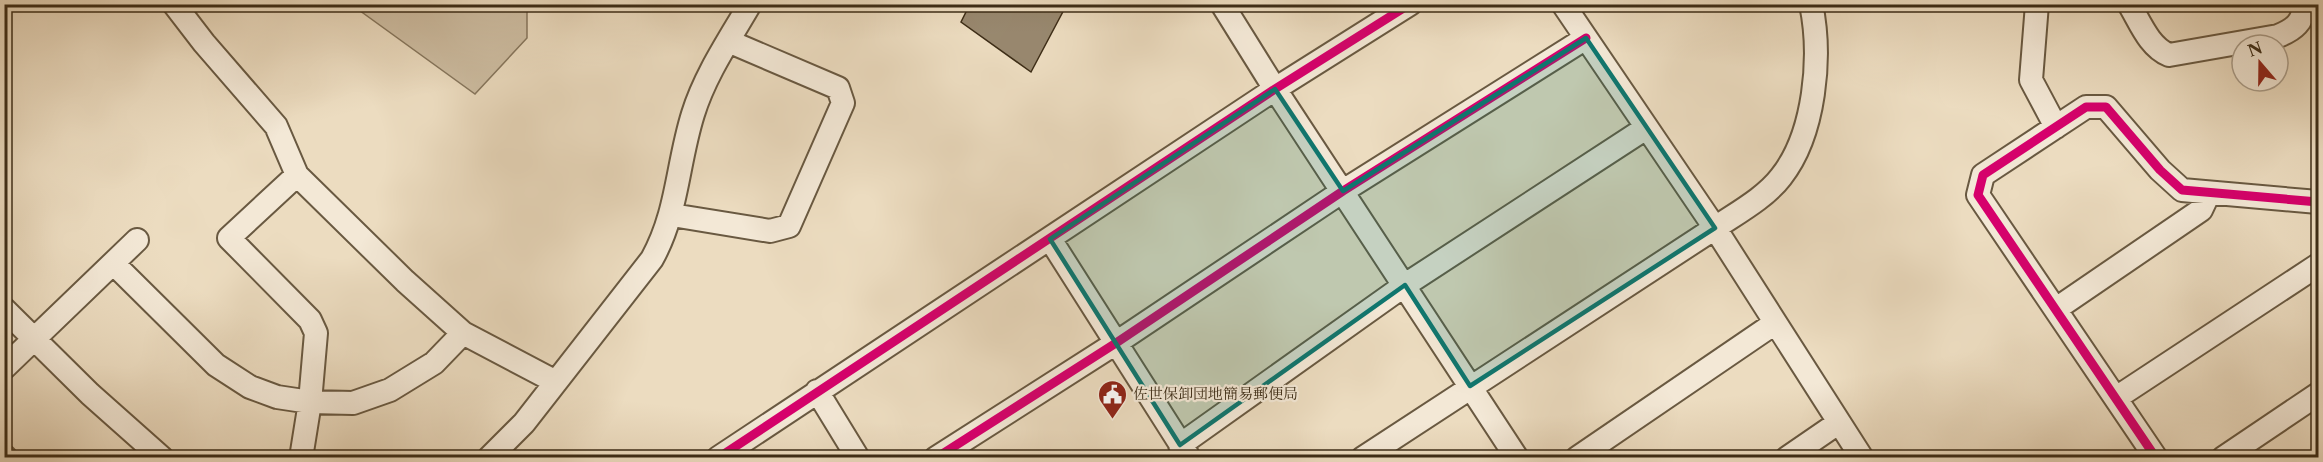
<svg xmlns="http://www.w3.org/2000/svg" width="2323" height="462" font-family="'Libre Caslon Text','Noto Serif JP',serif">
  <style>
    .green { fill: #cebea3; stroke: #86765d; stroke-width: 1.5 }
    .building { fill: #98886f; stroke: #3d2d17; stroke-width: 1.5 }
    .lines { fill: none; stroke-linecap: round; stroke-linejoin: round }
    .minor-casing { stroke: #695941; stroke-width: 26 }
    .minor { stroke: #f3e8d6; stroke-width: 22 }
    .cycleway-casing { stroke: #f3e8d6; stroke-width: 13 }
    .cycleway { stroke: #d6006c; stroke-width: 9 }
    .marked { fill: #0f766e; fill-opacity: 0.2; stroke: #0f766e; stroke-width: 4.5; stroke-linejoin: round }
    .labels { text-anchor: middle; stroke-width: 4.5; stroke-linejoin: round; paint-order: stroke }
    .poi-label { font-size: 15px; fill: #3d2d17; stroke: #f3e8d6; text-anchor: start }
  </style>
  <rect width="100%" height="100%" fill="#ecdcc0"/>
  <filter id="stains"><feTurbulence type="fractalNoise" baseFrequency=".00333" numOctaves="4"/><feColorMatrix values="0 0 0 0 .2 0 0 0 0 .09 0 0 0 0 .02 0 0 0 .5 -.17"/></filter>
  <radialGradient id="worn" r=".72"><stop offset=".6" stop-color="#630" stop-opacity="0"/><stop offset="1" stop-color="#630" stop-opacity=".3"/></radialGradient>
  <path class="green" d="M352,5h175v33l-52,56z"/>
  <path class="building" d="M970,4h97l-36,68 -70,-50z"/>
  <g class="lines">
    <defs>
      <path id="minor" d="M174,4l30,39 72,83 21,49
        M1222,4l53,85 242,369
        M1563,4l152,224 147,230
        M2037,4l-6,76 25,47
        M2129,4c11,18 20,43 40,51l109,-19c15,-6 27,-14 25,-32
        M672,215l98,16 19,-5 54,-123 -5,-15 -110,-47
        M1050,239l138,217
        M114,264l102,101 34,22 27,10 33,5 43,1 37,-13 44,-27 29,-30
        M4,309l86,85 72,64
        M2056,309l145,-99 8,-17
        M4,368l133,-128
        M817,391l41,67
        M2116,398l202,-133
        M1180,445l225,-160 241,-157
        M4,456l2,2
        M301,458l9,-56 6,-69 -6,-13 -81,-82 68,-63 108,106 58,52 93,49
        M489,458l35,-35 128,-164c26,-47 25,-94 41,-145 12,-39 36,-74 57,-110
        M718,458l557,-369 135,-85
        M936,458l180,-115 227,-152 243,-153
        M1363,458l352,-230c22,-15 50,-30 66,-51 34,-43 41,-120 30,-173
        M1577,458l198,-135
        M1787,458l51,-35
        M2156,458l-178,-263 5,-20 103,-68h20l54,63 22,20 136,12
        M2223,458l95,-64"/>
    </defs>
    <use href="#minor" class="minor-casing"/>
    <use href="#minor" class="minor"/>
    <defs>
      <path id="cycleway" d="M718,458l557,-369 135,-85
        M936,458l180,-115 227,-152 243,-153
        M2156,458l-178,-263 5,-20 103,-68h20l54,63 22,20 136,12"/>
    </defs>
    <use href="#cycleway" class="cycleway-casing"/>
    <use href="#cycleway" class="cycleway"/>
  </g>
  <path class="marked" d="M1586,38l129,190 -245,158 -65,-101 -225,160 -130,-206 225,-150 68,102z"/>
  <defs>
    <symbol id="civic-pin" viewBox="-11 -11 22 30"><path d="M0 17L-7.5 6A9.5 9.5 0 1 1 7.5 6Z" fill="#8f2418" stroke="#f3e8d6"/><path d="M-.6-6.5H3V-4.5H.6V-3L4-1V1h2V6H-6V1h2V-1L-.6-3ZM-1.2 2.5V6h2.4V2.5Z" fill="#fff"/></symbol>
  </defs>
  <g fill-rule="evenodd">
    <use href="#civic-pin" x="1096" y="378" width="33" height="45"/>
  </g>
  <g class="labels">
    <g class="poi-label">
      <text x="1133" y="399">佐世保卸団地簡易郵便局</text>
    </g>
  </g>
  <rect width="2323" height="462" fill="none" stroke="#ecdcc0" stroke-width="24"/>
  <rect x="6" y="6" width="2311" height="450" fill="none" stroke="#3d2d17" stroke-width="3"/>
  <rect x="12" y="12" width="2299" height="438" fill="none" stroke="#3d2d17" stroke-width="1.5"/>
  <g transform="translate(2260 63) rotate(340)"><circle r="28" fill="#f3e8d6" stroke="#aa9d8a" stroke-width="1.5"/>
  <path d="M0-4.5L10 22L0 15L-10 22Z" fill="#8f2418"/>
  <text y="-9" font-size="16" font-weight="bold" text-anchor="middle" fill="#3d2d17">N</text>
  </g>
  <rect width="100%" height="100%" filter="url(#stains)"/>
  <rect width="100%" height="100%" fill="url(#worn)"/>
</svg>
